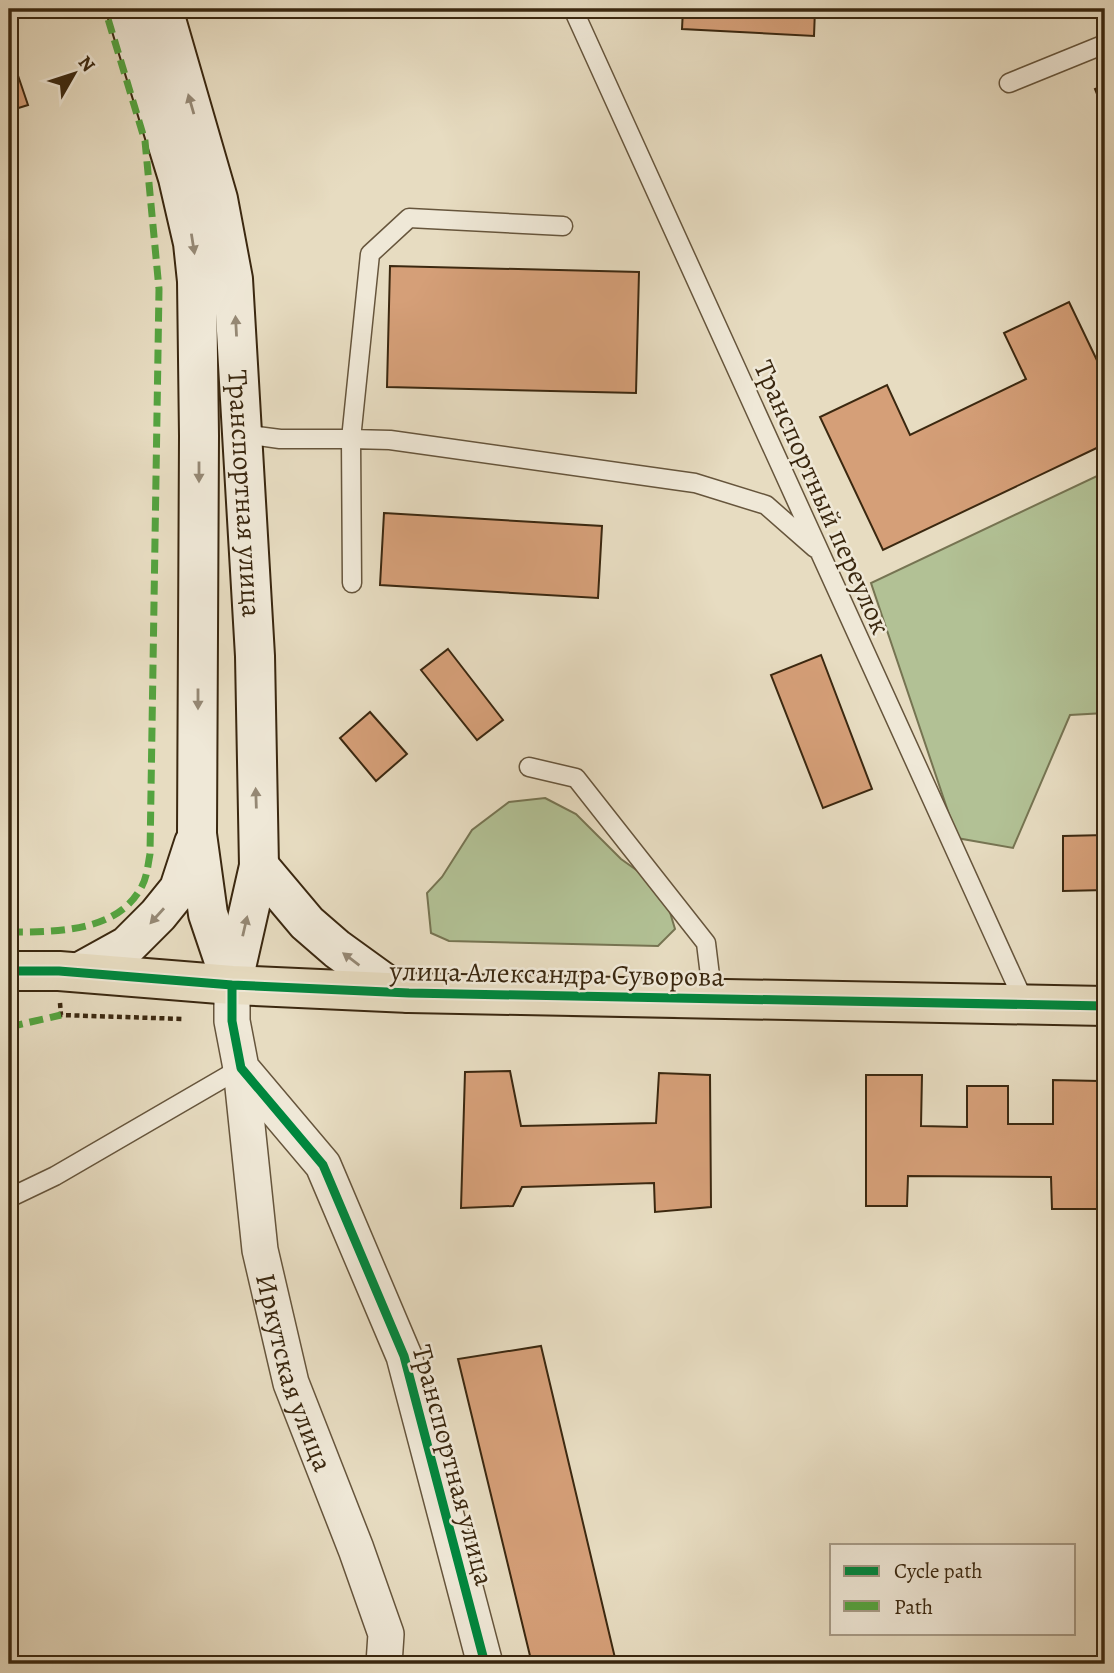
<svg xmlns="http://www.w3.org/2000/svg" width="1114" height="1673" font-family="Alegreya,serif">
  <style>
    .green { fill: #b2c195; stroke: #767452; stroke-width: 2 }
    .building { fill: #d59f78; stroke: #3b2810; stroke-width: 2 }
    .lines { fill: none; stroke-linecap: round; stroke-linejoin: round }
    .service-casing { stroke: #66553c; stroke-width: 21 }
    .minor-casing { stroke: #66553c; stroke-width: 38 }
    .secondary-casing { stroke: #3b2810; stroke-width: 42 }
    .primary-casing { stroke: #3b2810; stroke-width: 42 }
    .path { stroke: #3b2810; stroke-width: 4.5; stroke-dasharray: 5 3.5; stroke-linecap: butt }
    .service { stroke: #efe8d7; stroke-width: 18 }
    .minor { stroke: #efe8d7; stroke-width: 35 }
    .secondary { stroke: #efe8d7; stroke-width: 38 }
    .primary { stroke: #e7dcc1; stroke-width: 38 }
    .quiet { stroke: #54a33f; stroke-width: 7; stroke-dasharray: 14 7; stroke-linecap: butt }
    .cycleway-casing { stroke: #efe8d7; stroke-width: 13 }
    .cycleway { stroke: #00873e; stroke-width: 9 }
    .oneway { fill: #958874 }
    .labels { text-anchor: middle; stroke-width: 5; stroke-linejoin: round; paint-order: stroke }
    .street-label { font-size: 28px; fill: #3b2810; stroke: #efe8d7 }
  </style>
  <rect width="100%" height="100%" fill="#e7dcc1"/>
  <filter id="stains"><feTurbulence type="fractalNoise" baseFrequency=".00286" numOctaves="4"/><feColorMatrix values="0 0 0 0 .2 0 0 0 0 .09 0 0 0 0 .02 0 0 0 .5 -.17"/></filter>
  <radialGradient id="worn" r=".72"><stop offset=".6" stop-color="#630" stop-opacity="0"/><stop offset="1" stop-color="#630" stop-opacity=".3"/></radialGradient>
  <path class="green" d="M1097,476h8v237l-35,2 -57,133 -56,-10 -86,-255z
    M545,798l31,16 45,45 42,30 12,40 -17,17 -209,-5 -18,-8 -4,-40 15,-16 30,-47 37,-28z"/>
  <path class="building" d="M348,9h54l-54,4z
    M683,9h132l-1,27 -132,-7z
    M9,49l19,56 -19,6z
    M1105,85v29l-10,-25z
    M390,266l249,6 -3,121 -249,-6z
    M1069,302l36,75v67l-222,106 -63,-133 67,-32 23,50 116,-56 -22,-46z
    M384,513l218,13 -4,72 -218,-13z
    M448,649l55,71 -26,20 -56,-70z
    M821,655l51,134 -49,19 -52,-133z
    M370,712l37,42 -31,27 -36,-43z
    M1105,835v55l-42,1v-55z
    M510,1071l11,55 135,-3 3,-50 51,2 1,132 -56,5 -1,-29 -132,4 -9,19 -52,2 4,-136z
    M866,1075h56l-1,51 46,1v-41h41v38h45v-44l46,1 -1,128h-46l-1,-32 -143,-1 -1,30h-41z
    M541,1346l74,312 -27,6h-56l-74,-305z"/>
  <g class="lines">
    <defs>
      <path id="service" d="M573,9l453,997
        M1009,83l96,-39
        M243,434l37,5h71l19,-185 39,-36 154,8
        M352,583l-1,-144 39,1 305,43 71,22 49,43
        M529,767l47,11 130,165 7,57
        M9,1198l46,-22 186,-108"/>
      <g id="minor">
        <path d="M232,985v36l9,47 82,97 81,191 81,308"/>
        <path id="s1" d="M241,1068l19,182 31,133 65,166 30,85 -2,30"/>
      </g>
      <g id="secondary">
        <path d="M126,9l52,169 15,65 4,38 2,155 -2,398 11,80 24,71"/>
        <path id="s2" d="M163,9l55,190 15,80 22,377 4,210 -27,119"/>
        <path d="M259,866l48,57 30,26 47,34 25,10"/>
        <path d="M80,972l47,-26 31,-31 21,-26 15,-46"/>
      </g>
      <path id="primary" d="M9,971h50l173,14 177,8 696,13"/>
    </defs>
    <use href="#service" class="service-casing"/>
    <use href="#minor" class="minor-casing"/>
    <use href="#secondary" class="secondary-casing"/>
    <use href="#primary" class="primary-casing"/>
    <path class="path" d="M60,1003l1,12 123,4"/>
    <use href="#service" class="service"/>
    <use href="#minor" class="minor"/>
    <use href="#secondary" class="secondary"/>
    <use href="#primary" class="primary"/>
    <path class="quiet" d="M9,932c45,0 109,1 133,-46 5,-9 6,-22 8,-32l9,-565 -14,-148 -40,-132
      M9,1027l52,-12"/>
    <defs>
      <path id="cycleway" d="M9,971h50l173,14 177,8 696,13
        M232,985v36l9,47 82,97 81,191 81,308"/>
    </defs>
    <use href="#cycleway" class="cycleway-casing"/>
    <use href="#cycleway" class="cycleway"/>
  </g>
  <defs><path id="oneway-solid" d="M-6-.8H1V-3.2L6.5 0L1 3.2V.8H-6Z" transform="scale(1.75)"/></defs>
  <g class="oneway">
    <use href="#oneway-solid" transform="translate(191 104) rotate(-106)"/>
    <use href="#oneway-solid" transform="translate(193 244) rotate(81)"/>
    <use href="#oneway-solid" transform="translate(236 326) rotate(-93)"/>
    <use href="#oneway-solid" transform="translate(199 472) rotate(90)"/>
    <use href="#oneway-solid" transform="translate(198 699) rotate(90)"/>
    <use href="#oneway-solid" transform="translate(256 798) rotate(-92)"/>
    <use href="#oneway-solid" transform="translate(157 916) rotate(132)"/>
    <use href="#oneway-solid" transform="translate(245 926) rotate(-77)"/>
    <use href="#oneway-solid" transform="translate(351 959) rotate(-143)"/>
  </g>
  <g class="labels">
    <g class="street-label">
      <text dy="10" stroke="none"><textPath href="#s2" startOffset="494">Транспортная улица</textPath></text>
      <text transform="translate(823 497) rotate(66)" y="10">Транспортный переулок</text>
      <text transform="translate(557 973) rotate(1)" y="10">улица Александра Суворова</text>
      <text dy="10" stroke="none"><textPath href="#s1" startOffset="310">Иркутская улица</textPath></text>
      <text transform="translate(454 1465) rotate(75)" y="10">Транспортная улица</text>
    </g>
  </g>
  <rect width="1114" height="1673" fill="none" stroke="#e7dcc1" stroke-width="35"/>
  <rect x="10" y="10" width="1093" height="1652" fill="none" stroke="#3b2810" stroke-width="3.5"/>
  <rect x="18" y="18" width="1079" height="1638" fill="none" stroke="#3b2810" stroke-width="2"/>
  <rect x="830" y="1544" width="245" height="91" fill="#efe8d7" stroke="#a79b87" stroke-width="2"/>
  <rect x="844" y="1566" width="35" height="10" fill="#00873e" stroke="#a79b87" stroke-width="2"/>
  <text x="894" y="1578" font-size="21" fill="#3b2810">Cycle path</text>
  <rect x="844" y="1601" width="35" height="10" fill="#54a33f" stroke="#a79b87" stroke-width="2"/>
  <text x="894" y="1614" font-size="21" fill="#3b2810">Path</text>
  <g transform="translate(74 74) rotate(51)" stroke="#efe8d7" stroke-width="5" paint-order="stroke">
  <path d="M0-5L12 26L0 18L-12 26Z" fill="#3b2810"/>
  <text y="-10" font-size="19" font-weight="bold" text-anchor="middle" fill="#3b2810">N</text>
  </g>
  <rect width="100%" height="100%" filter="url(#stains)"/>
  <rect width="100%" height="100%" fill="url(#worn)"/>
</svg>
